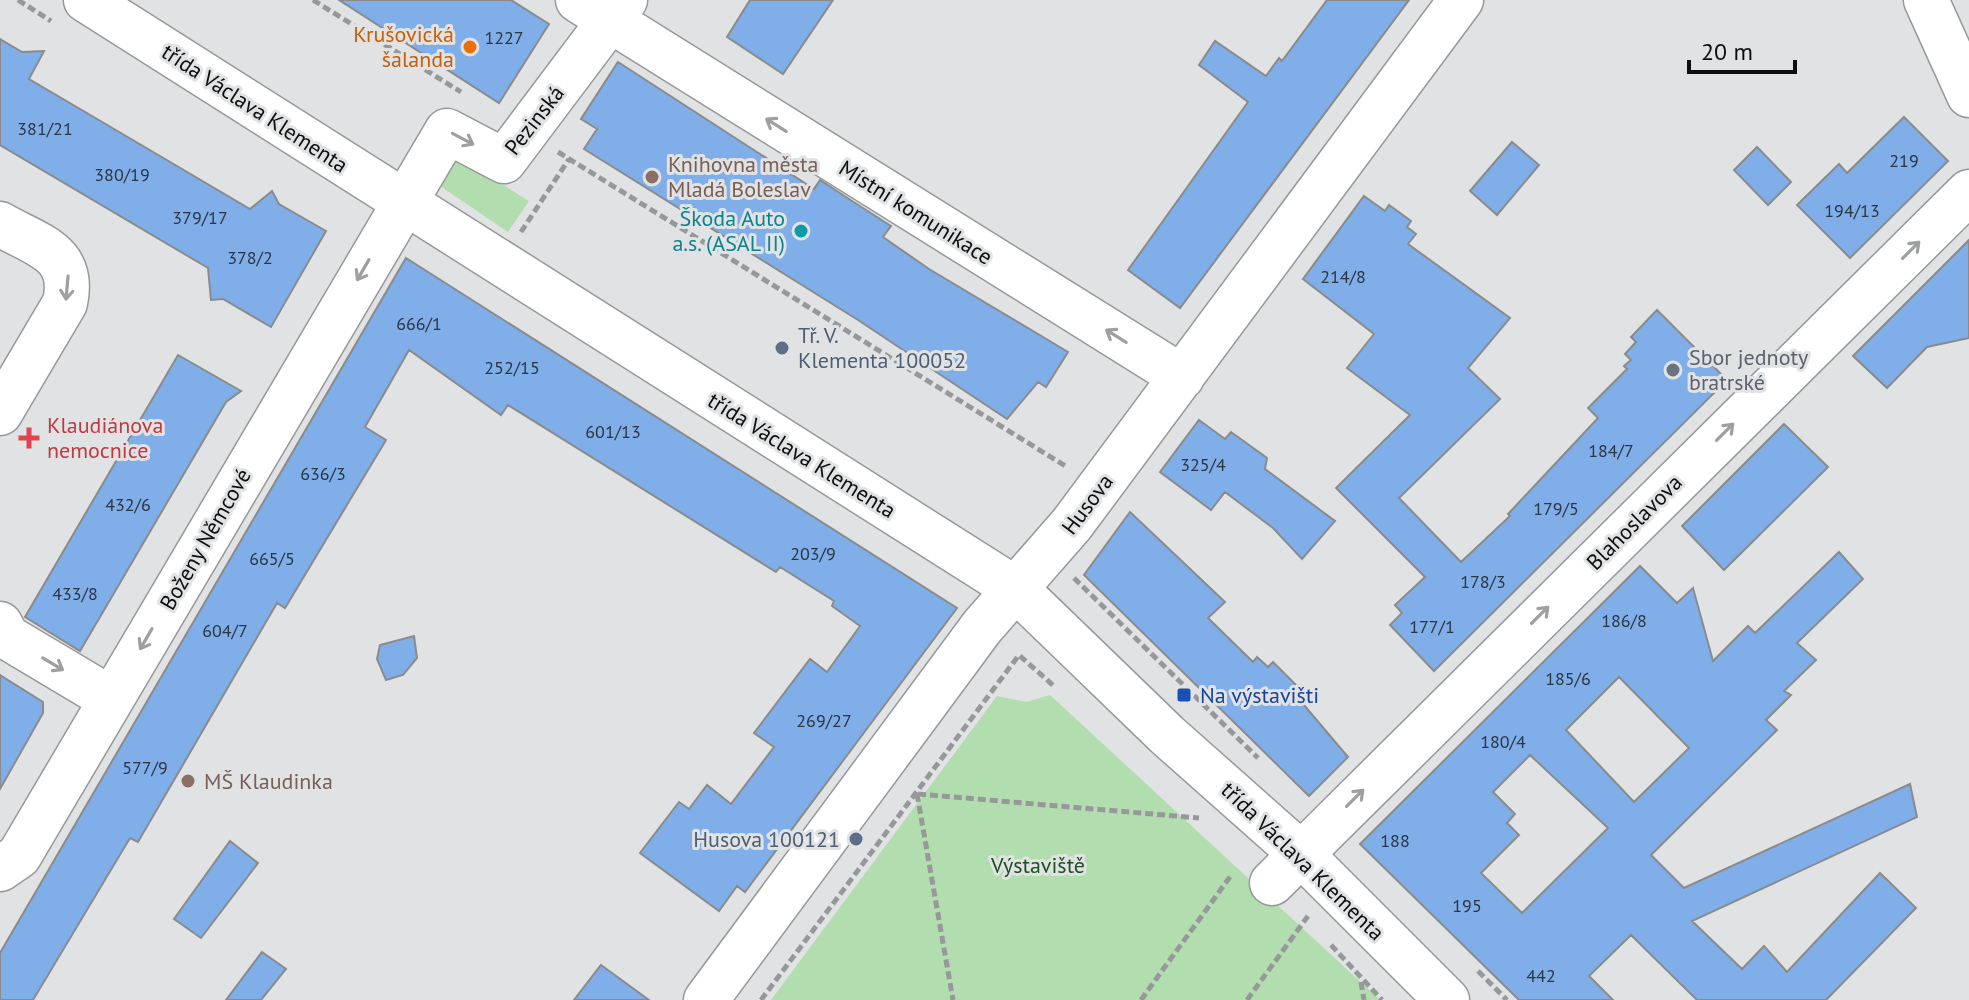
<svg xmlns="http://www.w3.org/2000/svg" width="1969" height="1000" font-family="'PT Sans',sans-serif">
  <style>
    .green { fill: #b1ddaf }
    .building { fill: #80aee8; stroke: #8a8b8d; stroke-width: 2; fill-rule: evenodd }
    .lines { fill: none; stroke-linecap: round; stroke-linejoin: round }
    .minor-casing { stroke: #96989a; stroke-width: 47 }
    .path { stroke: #97989a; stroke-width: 5; stroke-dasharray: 8 4; stroke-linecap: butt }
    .minor { stroke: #fff; stroke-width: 44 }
    .oneway { stroke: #9e9f9f }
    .food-dot { fill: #e8710a; stroke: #e0e2e4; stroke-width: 3 }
    .education-dot { fill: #8d6e63; stroke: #e0e2e4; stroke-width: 3 }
    .culture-dot { fill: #0f9aa8; stroke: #e0e2e4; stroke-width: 3 }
    .service-dot { fill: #5c6f8a; stroke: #e0e2e4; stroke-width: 3 }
    .worship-dot { fill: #6b7280; stroke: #e0e2e4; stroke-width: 3 }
    .health-dot { fill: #e0444e; stroke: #e0e2e4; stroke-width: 3 }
    .transit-dot { fill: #1a4fb4; stroke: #e0e2e4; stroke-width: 3 }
    .labels { text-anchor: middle; stroke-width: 6; stroke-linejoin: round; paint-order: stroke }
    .number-label { font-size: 18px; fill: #2a3644 }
    .food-label { font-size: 22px; fill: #c56008; stroke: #e0e2e4; text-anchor: end }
    .street-label { font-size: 22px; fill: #0d0e0e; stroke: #e0e2e4 }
    .education-label { font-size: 22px; fill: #785e54; stroke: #e0e2e4; text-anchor: start }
    .culture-label { font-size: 22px; fill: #0d838f; stroke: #e0e2e4; text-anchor: end }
    .service-label { font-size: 22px; fill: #4e5e75; stroke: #e0e2e4; text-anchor: start }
    .worship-label { font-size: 22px; fill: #5b616d; stroke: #e0e2e4; text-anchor: start }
    .health-label { font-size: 22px; fill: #be3a42; stroke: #e0e2e4; text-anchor: start }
    .transit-label { font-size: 22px; fill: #164399; stroke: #e0e2e4; text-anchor: start }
    .park-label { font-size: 22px; fill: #1a521d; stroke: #e0e2e4 }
  </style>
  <rect width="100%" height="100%" fill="#e0e2e4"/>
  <path class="green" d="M453,159l12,2 64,40 -21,31 -68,-46 -1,-13z
    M1050,695l330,305h-609l226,-304 29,6z"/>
  <path class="building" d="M339,0h172l38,24 -50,79z
    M750,0h83l-50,74 -56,-37z
    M1327,0h82l-229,308 -52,-38 120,-168 -49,-37 16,-24 51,35 13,-18 3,3z
    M0,39l22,13 22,-1 -15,28 63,37 158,93 22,-18 7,13 47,27 -55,96 -48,-28 -12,1 -3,-32 -208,-123z
    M618,62l196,127 6,-9 32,21 39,25 -8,11 46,32 139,83 -22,35 -8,-5 -31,37 -149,-99 -274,-171 13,-20 -16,-10z
    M1904,117l44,44 -98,97 -53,-53 42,-41 8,9z
    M1512,142l27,23 -42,50 -27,-24z
    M1757,147l34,35 -23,23 -34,-35z
    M1364,196l21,15 4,-6 22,16 -4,6 9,7 -8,10 102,74 -42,50 32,31 -101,99 62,64 49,-46 -2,-2 90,-96 -10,-10 39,-39 -3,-3 7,-6 -6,-6 11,-12 -5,-5 26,-27 70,70 -293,291 -44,-46 12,-12 -7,-8 30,-28 -89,-89 74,-73 -63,-47 27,-34 -71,-55z
    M1969,240v98l-42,9 -40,41 -34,-32z
    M406,258l551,350 -212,284 -8,-6 -18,25 -79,-58 39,-51 10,7 18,-24 24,19 43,-57 -20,-14 56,-74 17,13 33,-46 -28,-20 2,-5 -54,-34 -4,5 -268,-167 -7,10 -92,-65 -44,77 21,13 -101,168 -8,-5 -139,239 -8,-4 -97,162h-33v-47z
    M178,355l63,36 -15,11 -146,249 -55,-34z
    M1199,420l26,19 6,-7 36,26 -2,11 70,52 -33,38 -29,-31 -48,-36 -14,18 -51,-38z
    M1784,424l44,43 -104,103 -42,-44z
    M1130,512l95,90 -17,16 45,44 4,-5 11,10 5,-5 30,30 -5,6 50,59 -39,39 -225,-221z
    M1839,552l24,27 -66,64 19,17 -32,31 7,4 -25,25 11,10 -126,125 33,33 226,-104 7,33 -225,104 50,48 22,-23 23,26 93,-99 36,35 -90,92h-129l-66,-65 -42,41 24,24h-94l-159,-156 280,-278 37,37 16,-15 20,73 35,-35 7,7zM1619,677l70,71 -55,54 -68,-72zM1530,755l78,73 -86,85 -41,-40 38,-38 -12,-12 8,-9 -22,-22z
    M414,636l3,22 -14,17 -17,5 -9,-21 3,-14z
    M0,675l43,27v11l-43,76z
    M230,841l28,22 -57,75 -27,-19z
    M262,952l24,17 -25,31h-35z
    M601,965l48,35h-75z"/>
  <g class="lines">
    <defs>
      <path id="minor" d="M86,0l931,590 150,145 133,118 147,147
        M578,0l604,377
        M1926,0l43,95
        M0,224c38,22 76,28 65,79l-65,110
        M0,624l7,13 104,62
        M0,869l19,-13 428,-725 57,30 121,-161
        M1272,883l697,-691
        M706,1000l276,-373 90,-103 389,-524"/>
    </defs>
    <use href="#minor" class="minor-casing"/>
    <path class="path" d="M18,0l33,21
      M313,0l148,92
      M558,152l509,315
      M521,232l48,-73
      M1074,578l184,180
      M917,794l36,206
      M918,794l281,24
      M1331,945l51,55
      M1478,971l29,29
      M1361,982l3,18
      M761,1000l258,-345 36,32
      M1141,1000l91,-126
      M1247,1000l61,-84"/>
    <use href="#minor" class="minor"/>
  </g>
  <defs><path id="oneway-shaft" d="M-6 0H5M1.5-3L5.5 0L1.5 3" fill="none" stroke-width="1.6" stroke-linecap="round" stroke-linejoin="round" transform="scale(2)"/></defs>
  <g class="oneway">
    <use href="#oneway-shaft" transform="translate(776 125) rotate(-148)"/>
    <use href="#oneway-shaft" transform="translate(463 139) rotate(28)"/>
    <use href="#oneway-shaft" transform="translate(1911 250) rotate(-45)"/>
    <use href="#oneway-shaft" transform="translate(363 270) rotate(120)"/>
    <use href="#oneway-shaft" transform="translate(67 288) rotate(95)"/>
    <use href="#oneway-shaft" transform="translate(1116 336) rotate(-148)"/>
    <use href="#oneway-shaft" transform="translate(1725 432) rotate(-45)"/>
    <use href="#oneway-shaft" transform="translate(1540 615) rotate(-45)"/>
    <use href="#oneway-shaft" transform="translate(146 639) rotate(120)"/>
    <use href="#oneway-shaft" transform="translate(53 664) rotate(31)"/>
    <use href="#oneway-shaft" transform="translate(1355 798) rotate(-45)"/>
  </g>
  <circle class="food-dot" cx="470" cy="47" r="8"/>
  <g class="education-dot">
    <circle cx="652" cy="177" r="8"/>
    <circle cx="188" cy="781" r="8"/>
  </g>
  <circle class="culture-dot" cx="801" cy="231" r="8"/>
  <g class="service-dot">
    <circle cx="782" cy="348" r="8"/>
    <circle cx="856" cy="839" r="8"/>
  </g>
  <circle class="worship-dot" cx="1673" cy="370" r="8"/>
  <path class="health-dot" d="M25 426h8v8h8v8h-8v8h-8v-8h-8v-8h8z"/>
  <rect class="transit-dot" x="1176" y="687" width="16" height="16" rx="4"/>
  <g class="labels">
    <g class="number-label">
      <text x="504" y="44">1227</text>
      <text x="45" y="135">381/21</text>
      <text x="1904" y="167">219</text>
      <text x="122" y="181">380/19</text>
      <text x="1852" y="217">194/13</text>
      <text x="200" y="224">379/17</text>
      <text x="250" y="264">378/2</text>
      <text x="1343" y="283">214/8</text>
      <text x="419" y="330">666/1</text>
      <text x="512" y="374">252/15</text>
      <text x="613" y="438">601/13</text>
      <text x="1611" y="457">184/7</text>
      <text x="1203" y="471">325/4</text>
      <text x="323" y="480">636/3</text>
      <text x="128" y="511">432/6</text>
      <text x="1556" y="515">179/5</text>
      <text x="813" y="560">203/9</text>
      <text x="272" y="565">665/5</text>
      <text x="1483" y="588">178/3</text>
      <text x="75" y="600">433/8</text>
      <text x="1624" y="627">186/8</text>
      <text x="1432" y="633">177/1</text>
      <text x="225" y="637">604/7</text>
      <text x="1568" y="685">185/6</text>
      <text x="824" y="727">269/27</text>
      <text x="1503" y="748">180/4</text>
      <text x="145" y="774">577/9</text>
      <text x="1395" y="847">188</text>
      <text x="1467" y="912">195</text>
      <text x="1541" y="982">442</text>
    </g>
    <g class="food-label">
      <text x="454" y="42">Krušovická<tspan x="454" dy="25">šalanda</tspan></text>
    </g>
    <g class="street-label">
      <text transform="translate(255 108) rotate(33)" y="8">třída Václava Klementa</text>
      <text transform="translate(534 120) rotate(-52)" y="8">Pezinská</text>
      <text transform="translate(916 212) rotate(32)" y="8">Místní komunikace</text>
      <text transform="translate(802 455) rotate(32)" y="8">třída Václava Klementa</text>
      <text transform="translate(1087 504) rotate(-53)" y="8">Husova</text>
      <text transform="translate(1634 522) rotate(-45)" y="8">Blahoslavova</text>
      <text transform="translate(205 539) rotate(-60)" y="8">Boženy Němcové</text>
      <text transform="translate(1303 861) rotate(44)" y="8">třída Václava Klementa</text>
    </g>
    <g class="education-label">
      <text x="668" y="172">Knihovna města<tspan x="668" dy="25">Mladá Boleslav</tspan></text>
      <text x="204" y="789">MŠ Klaudinka</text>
    </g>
    <g class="culture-label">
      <text x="785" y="226">Škoda Auto<tspan x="785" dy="25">a.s. (ASAL II)</tspan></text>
    </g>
    <g class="service-label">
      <text x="798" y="343">Tř. V.<tspan x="798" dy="25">Klementa 100052</tspan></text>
      <text x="840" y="847" text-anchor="end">Husova 100121</text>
    </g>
    <g class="worship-label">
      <text x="1689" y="365">Sbor jednoty<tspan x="1689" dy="25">bratrské</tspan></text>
    </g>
    <g class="health-label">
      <text x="47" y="433">Klaudiánova<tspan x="47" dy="25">nemocnice</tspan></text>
    </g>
    <g class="transit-label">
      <text x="1200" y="703">Na výstavišti</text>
    </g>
    <g class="park-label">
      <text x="1038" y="873">Výstaviště</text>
    </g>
  </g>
  <path d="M1689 60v12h106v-12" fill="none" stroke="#0d0e0e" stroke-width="4"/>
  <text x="1701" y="60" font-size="24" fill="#0d0e0e" stroke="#e0e2e4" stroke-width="6" paint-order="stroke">20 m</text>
</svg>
